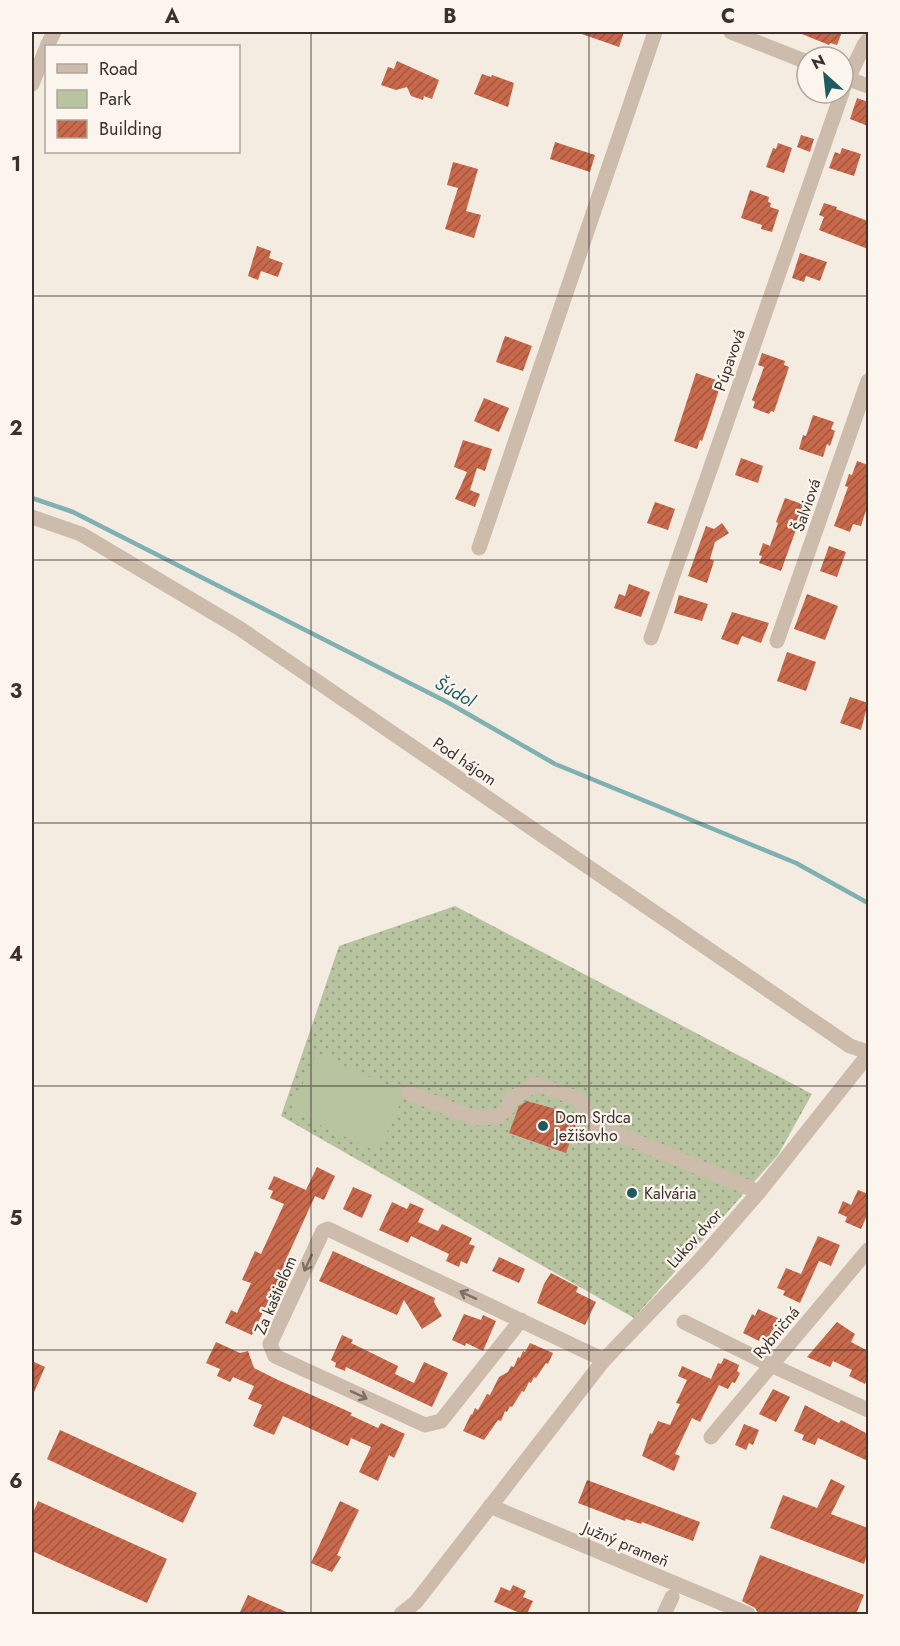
<svg xmlns="http://www.w3.org/2000/svg" width="900" height="1646" font-family="Jost,sans-serif">
  <style>
    .green { fill: url(#green-dots) }
    .pitch { fill: #b8c4a0 }
    .lines { fill: none; stroke-linecap: round; stroke-linejoin: round }
    .stream { stroke: #7fb0b2; stroke-width: 4.5 }
    .building { fill: url(#building-hatch) }
    .minor { stroke: #cdbbac; stroke-width: 15 }
    .tertiary { stroke: #cdbbac; stroke-width: 15 }
    .oneway { stroke: #7d6f65 }
    .grid { fill: none; stroke: #3b302b; stroke-width: 1.5; stroke-opacity: 0.55 }
    .poi-dot { fill: #1f5a5e; stroke: #fbf5ee; stroke-width: 2 }
    .labels { text-anchor: middle; stroke-width: 4.5; stroke-linejoin: round; paint-order: stroke }
    .street-label { font-size: 16px; fill: #3b302b; stroke: #fbf5ee }
    .poi-label { font-size: 16px; fill: #3b302b; stroke: #fbf5ee; text-anchor: start }
    .water-label { font-size: 18px; font-style: italic; fill: #1f5a5e; stroke: #fbf5ee }
    .neatline { fill: none; stroke: #3b302b; stroke-width: 2 }
    .grid-label { font-size: 20px; text-anchor: middle; font-weight: bold; fill: #3b302b }
  </style>
  <defs>
    <pattern id="green-dots" width="8" height="8" patternUnits="userSpaceOnUse" patternTransform="scale(1.5)"><rect width="8" height="8" fill="#b8c4a0"/><path d="M2 2h.1M6 6h.1" fill="none" stroke="#97a083" stroke-width="1.8" stroke-linecap="round"/></pattern>
    <pattern id="building-hatch" width="6" height="6" patternUnits="userSpaceOnUse" patternTransform="scale(1.5)"><rect width="6" height="6" fill="#c8694b"/><path d="M-1 1l2-2M0 6l6-6M5 7l2-2" fill="none" stroke="#a4573f"/></pattern>
  </defs>
  <rect width="100%" height="100%" fill="#f4ebe1"/>
  <path class="green" d="M455,906l357,188 -34,61 -144,163 -353,-202 58,-170z"/>
  <path class="pitch" d="M317,1053l88,40 -27,59 -88,-41z"/>
  <g class="lines">
    <path class="stream" d="M32,498l41,14 374,190 108,62 241,99 72,40"/>
  </g>
  <path class="building" d="M579,32h45l-5,15 -40,-14z
    M797,32h45l-5,13 -7,-2 -1,2z
    M397,61l42,19 -7,19 -8,-3 -1,4 -12,-4 -4,-9 -11,3 -15,-5 7,-18 6,2z
    M482,74l9,3 1,-2 22,8 -6,24 -34,-13z
    M857,98l11,4v24l-18,-7z
    M801,135l13,4 -4,13 -13,-5z
    M555,142l40,13 -5,17 -40,-13z
    M778,143l14,5 -8,25 -18,-6 7,-19 3,1z
    M842,148l19,6 -7,22 -25,-8 6,-16 5,2z
    M453,162l25,7 -12,42 15,4 -7,23 -29,-9 13,-41 -11,-3z
    M750,190l19,7 -1,5 3,1 -1,4 9,3 -7,22 -11,-3 1,-4 -21,-7z
    M824,203l13,4 -1,2 32,12v28l-49,-19 5,-13 -5,-2z
    M257,246l14,5 -2,7 14,5 -5,14 -17,-6 -3,9 -10,-4z
    M800,253l27,9 -7,19 -14,-5 -2,6 -12,-4z
    M505,336l27,10 -9,25 -27,-9z
    M762,353l23,8 -1,4 5,2 -15,45 -3,-1 -2,3 -16,-6 2,-6 -3,-2 12,-33 -6,-2z
    M696,373l23,8 -2,8 2,1 -11,34 -6,17 -2,-1 -3,9 -23,-8z
    M484,398l25,10 -10,24 -25,-11z
    M813,415l21,7 -3,7 4,2 -5,15 -3,-2 -4,13 -24,-8 4,-14 3,1z
    M463,440l29,9 -7,22 -8,-3 -7,22 10,4 -5,13 -20,-8 12,-27 -13,-5z
    M741,458l22,8 -5,17 -23,-8z
    M857,461l11,4v39l-7,22 -8,-2 -3,8 -16,-6 14,-39 -3,-1 4,-12 3,1z
    M785,498l20,7 -24,66 -22,-8 3,-7 -3,-1 4,-12 7,3 8,-23 -2,-1z
    M655,502l20,7 -7,21 -21,-7z
    M722,523l7,10 -14,9 -5,17 4,2 -7,22 -19,-7 18,-50 8,3z
    M829,546l17,6 -9,25 -17,-6z
    M629,584l21,8 -9,25 -27,-9 5,-14 6,2z
    M807,594l31,12 -13,34 -31,-11z
    M679,595l29,9 -6,17 -28,-8z
    M732,612l37,11 -8,20 -19,-7 -4,9 -17,-6z
    M787,652l29,10 -10,29 -29,-10z
    M850,697l18,6 -7,27 -21,-7z
    M527,1101l32,9 -1,2 20,7 -12,34 -57,-20 10,-27z
    M317,1167l18,9 -11,24 -9,-4 -31,68 2,1 -34,70 -27,-12 6,-13 6,3 14,-30 -9,-3 13,-29 6,3 23,-50 -14,-6 3,-7 -5,-2 6,-13 32,14z
    M353,1187l19,8 -10,23 -19,-9z
    M858,1190l10,4v19l-7,16 -16,-7 2,-5 -9,-4 5,-12 8,4z
    M392,1202l15,7 3,-6 14,6 -6,13 20,9 4,-7 30,14 -3,6 6,2 -8,18 -6,-3 -2,6 -13,-6 3,-7 -38,-18 -3,7 -29,-13z
    M818,1236l22,9 -9,21 -12,-5 -19,42 -17,-8 2,-4 -8,-3 9,-20 15,6z
    M333,1251l102,47 -1,4 8,14 -20,13 -18,-29 -7,15 -78,-34z
    M499,1257l26,12 -6,14 -27,-12z
    M551,1273l27,14 -2,5 20,10 -11,23 -48,-22 7,-19z
    M758,1309l20,9 -10,23 -8,-3 -1,3 -16,-8 9,-19 3,2z
    M464,1314l17,6 2,-5 13,6 -13,30 -17,-8 -1,3 -13,-6z
    M837,1322l18,12 -4,8 17,9v27l-3,6 -16,-8 3,-6 -19,-9 -3,6 -23,-10z
    M342,1335l11,5 -2,3 47,23 -3,8 19,9 10,-21 24,11 -16,34 -86,-40 -1,4 -10,-4 1,-4 -5,-3z
    M216,1342l24,11 8,-2 6,17 24,12 74,33 -2,2 28,13 3,-5 24,11 -11,24 -5,-3 -11,26 -19,-9 12,-25 -20,-9 -3,8 -65,-30 -9,19 -21,-9 9,-21 -14,-6 6,-13 -21,-9 -3,5 -13,-6 3,-7 -14,-6z
    M530,1343l23,10 -5,11 -2,-1 -10,15 -2,-1 -3,6 -2,-1 -5,10 -2,-1 -10,16 -2,-1 -3,6 -2,-1 -4,10 -3,-1 -14,20 -21,-9 8,-17 1,1 3,-7 3,2 9,-16 3,1 9,-18 9,-5 3,-6 3,1 4,-10 2,1 3,-7 2,1z
    M724,1358l15,7 -2,6 3,2 -5,10 -3,-1 -4,7 -9,-4 -19,37 -8,-4 -17,36 5,2 -6,15 -32,-15 8,-23 2,1 6,-13 12,4 10,-21 -4,-1 11,-23 -9,-4 4,-10 29,13 7,-16 3,1z
    M32,1361l13,6 -13,30z
    M773,1389l17,8 -14,25 -17,-8z
    M805,1405l34,18 2,-3 27,14v27l-50,-23 -3,7 -13,-5 2,-5 -10,-4z
    M744,1424l15,6 -6,15 -4,-2 -3,7 -11,-5z
    M60,1430l137,63 -14,30 -136,-64z
    M831,1479l14,7 -14,28 37,14v25l-4,11 -94,-36 13,-33 34,13z
    M587,1480l113,42 -7,19 -51,-19 -1,2 -15,-5 -1,2 -47,-18z
    M38,1501l129,58 -20,44 -115,-52v-36z
    M340,1501l19,9 -22,45 4,2 -9,15 -21,-9z
    M760,1555l104,40 -8,19 -98,-1 -3,-5 -13,-7z
    M513,1585l13,6 -3,6 10,4 -6,13h-5l-28,-12 7,-15 9,4z
    M248,1595l43,19h-52z"/>
  <g class="lines">
    <path class="minor" d="M731,32l76,30
      M47,46l7,-14
      M843,77l25,9
      M32,84l14,-35
      M843,89l21,-44 4,-5
      M32,517l49,17 158,94 611,418 18,6
      M479,548l176,-516
      M651,638l191,-545
      M777,641l91,-260
      M409,1093l65,25 24,-1 9,-8 4,-10 25,-15 43,15 14,25 166,68
      M521,1320l-80,101 -16,4 -150,-69 -5,-12 53,-113 5,-2 276,131
      M684,1322l87,43 97,45
      M711,1437l157,-187
      M490,1506l258,108
      M664,1614l8,-17"/>
    <path class="tertiary" d="M401,1614l15,-12 188,-242 94,-98 61,-70 109,-137"/>
  </g>
  <defs><path id="oneway-shaft" d="M-6 0H5M1.5-3L5.5 0L1.5 3" fill="none" stroke-width="1.6" stroke-linecap="round" stroke-linejoin="round" transform="scale(1.5)"/></defs>
  <g class="oneway">
    <use href="#oneway-shaft" transform="translate(308 1263) rotate(115)"/>
    <use href="#oneway-shaft" transform="translate(468 1295) rotate(-155)"/>
    <use href="#oneway-shaft" transform="translate(359 1395) rotate(25)"/>
  </g>
  <path class="grid" d="M311,32v1582M589,32v1582M32,296h836M32,560h836M32,823h836M32,1086h836M32,1350h836"/>
  <g class="poi-dot">
    <circle cx="543" cy="1126" r="6"/>
    <circle cx="632" cy="1193" r="6"/>
  </g>
  <g class="labels">
    <g class="street-label">
      <text transform="translate(729 360) rotate(-71)" y="6">Púpavová</text>
      <text transform="translate(806 505) rotate(-71)" y="6">Šalviová</text>
      <text transform="translate(465 761) rotate(34)" y="6">Pod hájom</text>
      <text transform="translate(694 1238) rotate(-48)" y="6">Lukov dvor</text>
      <text transform="translate(275 1295) rotate(-67)" y="6">Za kaštieľom</text>
      <text transform="translate(776 1332) rotate(-50)" y="6">Rybničná</text>
      <text transform="translate(626 1544) rotate(23)" y="6">Južný prameň</text>
    </g>
    <g class="poi-label">
      <text x="555" y="1123">Dom Srdca<tspan x="555" dy="18">Ježišovho</tspan></text>
      <text x="644" y="1199">Kalvária</text>
    </g>
    <g class="water-label">
      <text transform="translate(455 692) rotate(29)" y="6">Šúdol</text>
    </g>
  </g>
  <rect width="900" height="1646" fill="none" stroke="#fbf5ee" stroke-width="66"/>
  <rect x="45" y="45" width="195" height="108" fill="#fbf5ee" stroke="#aea6a0" stroke-width="1.5"/>
  <rect x="57" y="64" width="30" height="9" fill="#cdbbac" stroke="#aea6a0" stroke-width="1.5"/>
  <text x="99" y="75" font-size="18" fill="#3b302b">Road</text>
  <rect x="57" y="90" width="30" height="18" fill="#b8c4a0" stroke="#aea6a0" stroke-width="1.5"/>
  <text x="99" y="105" font-size="18" fill="#3b302b">Park</text>
  <rect x="57" y="120" width="30" height="18" fill="url(#building-hatch)" stroke="#aea6a0" stroke-width="1.5"/>
  <text x="99" y="135" font-size="18" fill="#3b302b">Building</text>
  <g transform="translate(825 75) rotate(333)"><circle r="28" fill="#fbf5ee" stroke="#aea6a0" stroke-width="1.5"/>
  <path d="M0-4.5L10 22L0 15L-10 22Z" fill="#1f5a5e"/>
  <text y="-9" font-size="16" font-weight="bold" text-anchor="middle" fill="#3b302b">N</text>
  </g>
  <rect x="33" y="33" width="834" height="1580" class="neatline"/>
  <g class="grid-label">
    <text x="172" y="23">A</text>
    <text x="450" y="23">B</text>
    <text x="728" y="23">C</text>
    <text x="16" y="171">1</text>
    <text x="16" y="435">2</text>
    <text x="16" y="698">3</text>
    <text x="16" y="961">4</text>
    <text x="16" y="1225">5</text>
    <text x="16" y="1488">6</text>
  </g>
</svg>
